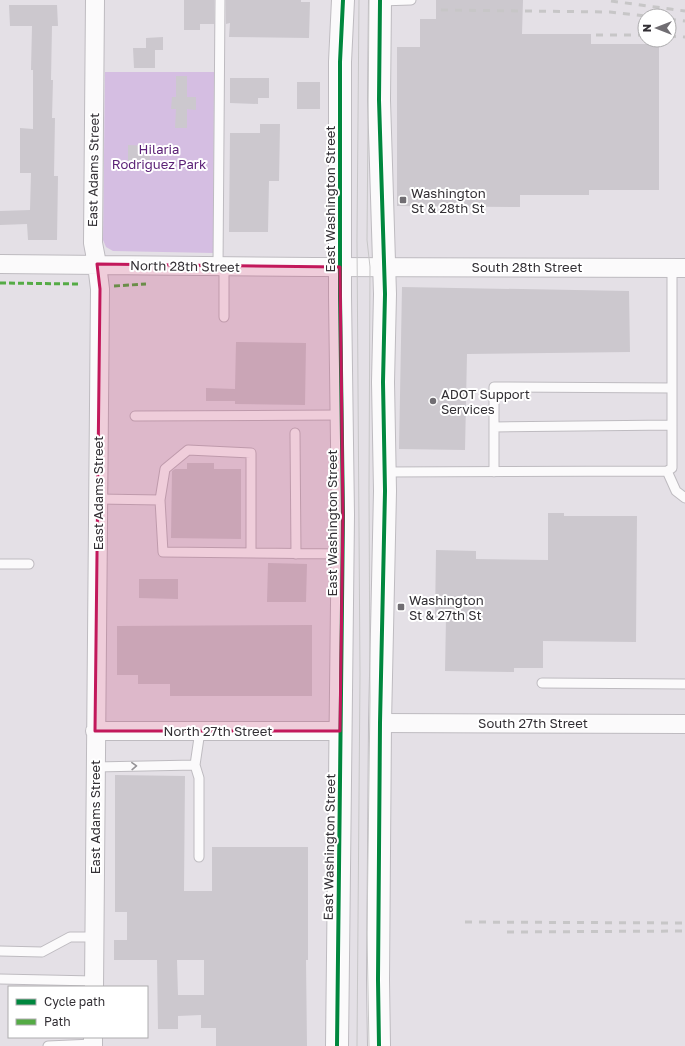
<svg xmlns="http://www.w3.org/2000/svg" width="685" height="1046" font-family="'Golos Text',sans-serif">
  <style>
    .green { fill: #d5bee2 }
    .building { fill: #ccc8ce; fill-rule: evenodd }
    .lines { fill: none; stroke-linecap: round; stroke-linejoin: round }
    .service-casing { stroke: #bebbc0; stroke-width: 11 }
    .minor-casing { stroke: #bebbc0; stroke-width: 20 }
    .primary-casing { stroke: #bebbc0; stroke-width: 24 }
    .service { stroke: #fbfafb; stroke-width: 9 }
    .minor { stroke: #fbfafb; stroke-width: 18 }
    .primary { stroke: #fbfafb; stroke-width: 22 }
    .tram { stroke: #c7c6c7; stroke-width: 1 }
    .rail { stroke: #c7c6c7; stroke-width: 3; stroke-dasharray: 7 7; stroke-linecap: butt }
    .quiet { stroke: #54ab45; stroke-width: 3; stroke-dasharray: 6 3; stroke-linecap: butt }
    .cycleway-casing { stroke: #fff; stroke-width: 6 }
    .cycleway { stroke: #00873e; stroke-width: 4 }
    .oneway { stroke: #969498 }
    .marked { fill: #c2185b; fill-opacity: 0.2; stroke: #c2185b; stroke-width: 3; stroke-linejoin: round }
    .poi-dot { fill: #706d72; stroke: #fff; stroke-width: 1.5 }
    .labels { text-anchor: middle; stroke-width: 4; stroke-linejoin: round; paint-order: stroke }
    .park-label { font-size: 13px; fill: #5c2277; stroke: #fff }
    .street-label { font-size: 13px; fill: #322f34; stroke: #fff }
    .poi-label { font-size: 13px; fill: #322f34; stroke: #fff; text-anchor: start }
  </style>
  <rect width="100%" height="100%" fill="#e4e0e6"/>
  <path class="green" d="M105,72h109l-1,181 -100,-2 -7,-4 -3,-7z"/>
  <path class="building" d="M184,0h30v24h-14v6h-16z
    M226,0h75v2h9l-1,36 -80,-1 1,-14 -4,1z
    M436,0h87l-1,34h69v10h68v146h-70v5h-69v12l-123,-1v-159h23v-28h16z
    M9,5h48l1,21h-6l-1,54h2l-1,38h3l-1,58h4l-1,64h-29l-1,-16 -27,1v-14l30,-1 1,-37h-11v-45l13,1v-59h-2l1,-44h-22z
    M163,37v13h-8v18h-21l-1,-20h13v-10z
    M176,76h11v21h9v13l-9,-1v19h-12l1,-19h-5l1,-12h4z
    M230,78h39v20h-11v6l-28,-1z
    M297,82h23v27h-23z
    M260,124h20l-1,57h-10l-1,51h-39l1,-99h30z
    M128,145l22,1v22h-22z
    M402,287l227,4 1,61 -163,2 -2,96 -66,-1z
    M236,342l70,1 -1,62 -70,-1v-3h-29v-13l29,1z
    M187,463h27v6h27v70l-70,-1 1,-67 3,-2h12z
    M548,513h16v3h73l-1,126 -93,-1v27h-29v4l-69,-1 1,-53h-11l1,-68 40,1v8l72,1z
    M268,563l39,1 -1,38h-39z
    M139,579h39v20l-39,-1z
    M312,625v71h-142v-12h-32v-9h-21v-49z
    M115,775l70,1 -1,115h28v-44h96v113h-2l1,86h-91v-18h-15v-13l-23,1v13h-20l-1,-69h-43v-20h13v-28h-12zM177,960h27v35h-26z"/>
  <g class="lines">
    <defs>
      <path id="service" d="M380,1l31,-1
        M218,266l2,-266
        M224,317v-51
        M135,416l206,-1
        M494,427l178,-2
        M295,433l1,121
        M667,471l9,20 9,7
        M385,472l282,-1 5,-3v-200
        M494,472v-85l178,1
        M98,499l62,1 3,52 179,2
        M160,500l5,-31 23,-19 63,3v100
        M0,564h29
        M542,683l143,1
        M195,765l4,13v79
        M95,767l100,-2 5,-34
        M0,951l42,1 28,-15h24
        M0,979l94,2
        M48,1046l45,-2"/>
      <path id="minor" d="M0,264l314,3 371,1
        M380,723l305,1
        M95,731h245
        M94,987l6,-698 -3,-25 -4,-21 2,-243
        M93,1046v-9"/>
      <path id="primary" d="M337,1046l6,-531 -3,-219v-234l3,-62
        M379,1046l-1,-66 2,-257 5,-232 -2,-109 2,-88 -6,-194 1,-100"/>
    </defs>
    <use href="#service" class="service-casing"/>
    <use href="#minor" class="minor-casing"/>
    <use href="#primary" class="primary-casing"/>
    <use href="#service" class="service"/>
    <use href="#minor" class="minor"/>
    <use href="#primary" class="primary"/>
    <path class="tram" d="M357,1046l3,-372 -3,-434 2,-240
      M369,1046l-2,-113 3,-234 -1,-210 1,-222 -3,-27 2,-240"/>
    <path class="rail" d="M611,1l74,10
      M441,10l169,2 37,4
      M669,19l16,2
      M596,35h49
      M669,36l16,1
      M465,922l220,1
      M507,932l178,-1"/>
    <path class="quiet" d="M0,283l80,1
      M114,286l32,-2"/>
    <defs>
      <path id="cycleway" d="M337,1046l6,-531 -3,-219v-234l3,-62
        M379,1046l-1,-66 2,-257 5,-232 -2,-109 2,-88 -6,-194 1,-100"/>
    </defs>
    <use href="#cycleway" class="cycleway-casing"/>
    <use href="#cycleway" class="cycleway"/>
  </g>
  <defs><path id="oneway-chevron" d="M-2-3.5L2.5 0L-2 3.5" fill="none" stroke-width="1.6" stroke-linecap="round" stroke-linejoin="round"/></defs>
  <use class="oneway" href="#oneway-chevron" transform="translate(134 766) rotate(-2)"/>
  <path class="marked" d="M97,264l243,3 3,248 -3,216h-245l5,-442z"/>
  <g class="poi-dot">
    <rect x="399" y="196" width="8" height="8" rx="2"/>
    <circle cx="433" cy="401" r="4"/>
    <rect x="397" y="603" width="8" height="8" rx="2"/>
  </g>
  <g class="labels">
    <g class="park-label">
      <text x="159" y="154">Hilaria<tspan x="159" dy="15">Rodriguez Park</tspan></text>
    </g>
    <g class="street-label">
      <text transform="translate(93 170) rotate(-89)" y="5">East Adams Street</text>
      <text transform="translate(330 199) rotate(-90)" y="5">East Washington Street</text>
      <text transform="translate(185 266) rotate(1)" y="5">North 28th Street</text>
      <text x="527" y="272">South 28th Street</text>
      <text transform="translate(98 493) rotate(-90)" y="5">East Adams Street</text>
      <text transform="translate(332 523) rotate(-90)" y="5">East Washington Street</text>
      <text x="533" y="728">South 27th Street</text>
      <text x="218" y="736">North 27th Street</text>
      <text transform="translate(95 817) rotate(-90)" y="5">East Adams Street</text>
      <text transform="translate(329 847) rotate(-89)" y="5">East Washington Street</text>
    </g>
    <g class="poi-label">
      <text x="411" y="198">Washington<tspan x="411" dy="15">St &amp; 28th St</tspan></text>
      <text x="441" y="399">ADOT Support<tspan x="441" dy="15">Services</tspan></text>
      <text x="409" y="605">Washington<tspan x="409" dy="15">St &amp; 27th St</tspan></text>
    </g>
  </g>
  <rect x="8" y="986" width="140" height="52" fill="#ffffff" stroke="#adacae"/>
  <rect x="16" y="999" width="20" height="6" fill="#00873e" stroke="#adacae"/>
  <text x="44" y="1006" font-size="12" fill="#322f34">Cycle path</text>
  <rect x="16" y="1019" width="20" height="6" fill="#54ab45" stroke="#adacae"/>
  <text x="44" y="1026" font-size="12" fill="#322f34">Path</text>
  <g transform="translate(657 28) rotate(270)"><circle r="19" fill="#ffffff" stroke="#adacae"/>
  <path d="M0-3L7 15L0 10L-7 15Z" fill="#706d72"/>
  <text y="-6" font-size="11" font-weight="bold" text-anchor="middle" fill="#322f34">N</text>
  </g>
</svg>
